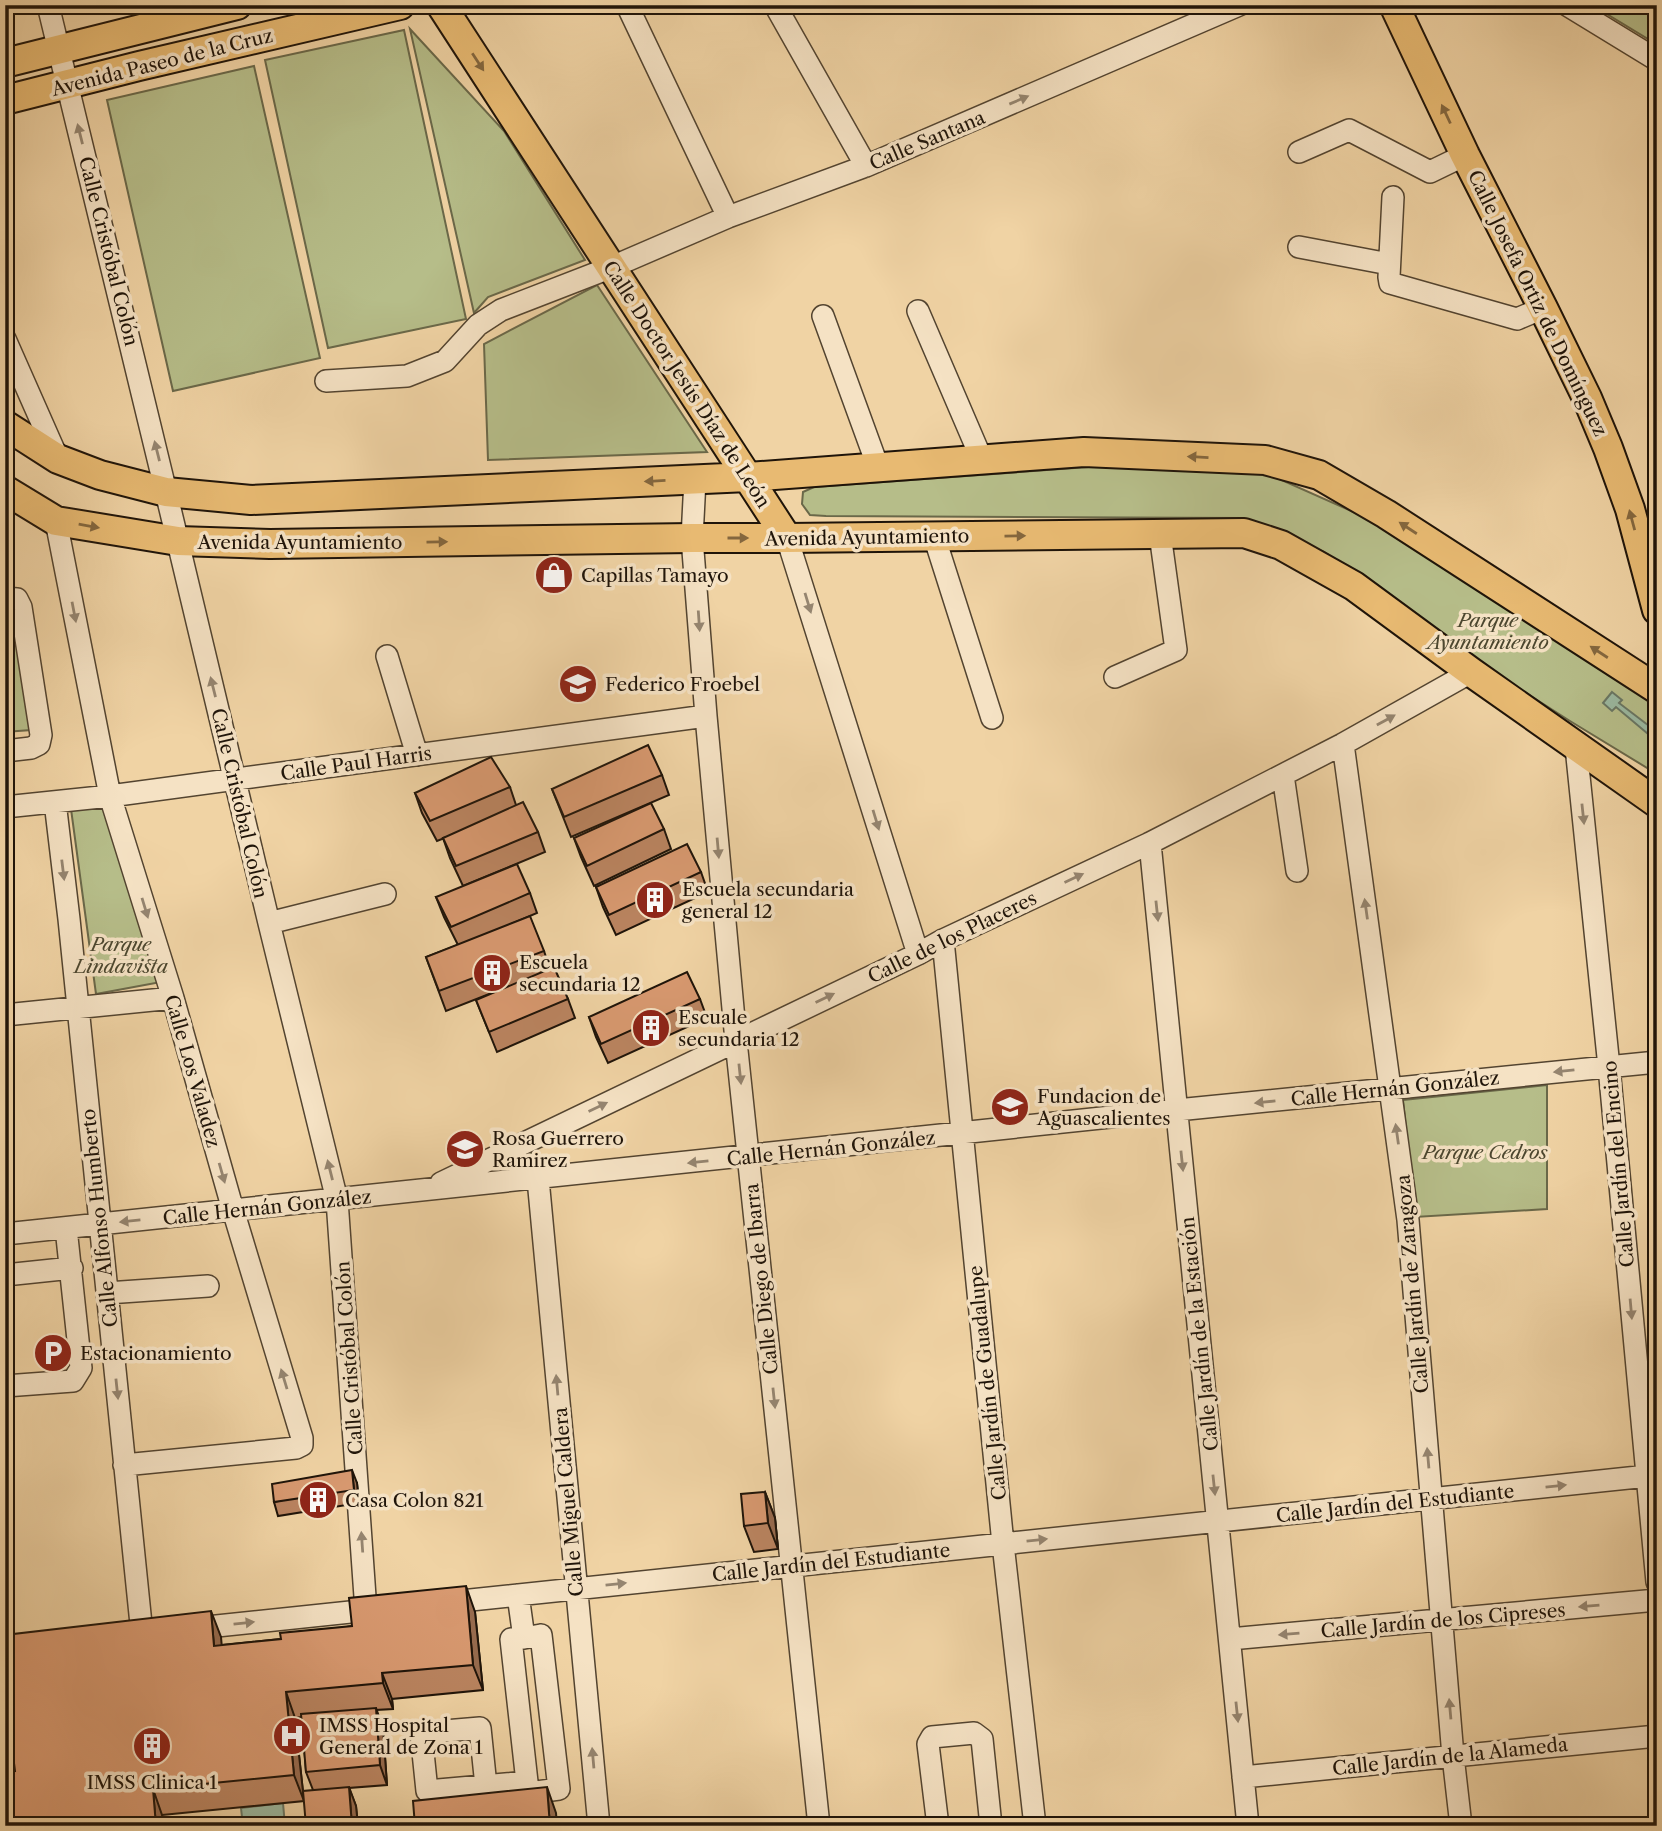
<svg xmlns="http://www.w3.org/2000/svg" width="1662" height="1831" font-family="'Libre Caslon Text',serif">
  <style>
    .green { fill: #b6bd89; stroke: #6a6849; stroke-width: 2 }
    .water { fill: #9bb9a1; stroke: #697764; stroke-width: 2 }
    .lines { fill: none; stroke-linecap: round; stroke-linejoin: round }
    .minor-casing { stroke: #534430; stroke-width: 24 }
    .major-casing { stroke: #1f1409; stroke-width: 32 }
    .minor { stroke: #f5e2c4; stroke-width: 21 }
    .major { stroke: #e8ba72; stroke-width: 28 }
    .wall { fill: #ba8460; stroke: #1f1409; stroke-width: 2 }
    .shaded-wall { fill: #976b4e; stroke: #1f1409; stroke-width: 2 }
    .building { fill: #d89970; stroke: #1f1409; stroke-width: 2 }
    .oneway { fill: #84673e }
    .oneway2 { fill: #958570 }
    .labels { text-anchor: middle; stroke-width: 7; stroke-linejoin: round; paint-order: stroke }
    .street-label { font-size: 19px; fill: #1f1409; stroke: #f5e2c4 }
    .poi-label { font-size: 19px; fill: #1f1409; stroke: #f5e2c4; text-anchor: start }
    .park-label { font-size: 19px; font-style: italic; fill: #4c472f; stroke: #f5e2c4 }
  </style>
  <rect width="100%" height="100%" fill="#f0d3a4"/>
  <filter id="stains"><feTurbulence type="fractalNoise" baseFrequency=".00286" numOctaves="4"/><feColorMatrix values="0 0 0 0 .2 0 0 0 0 .09 0 0 0 0 .02 0 0 0 .5 -.17"/></filter>
  <radialGradient id="worn" r=".72"><stop offset=".6" stop-color="#630" stop-opacity="0"/><stop offset="1" stop-color="#630" stop-opacity=".3"/></radialGradient>
  <path class="green" d="M1592,5h65l-4,37z
    M410,29l94,102 81,129 -97,37 -14,16z
    M404,30l62,289 -138,29 -63,-288z
    M254,66l66,292 -147,33 -66,-291z
    M597,285l110,167 -219,8 -4,-116z
    M1102,466l164,7 119,53 260,169 12,12v67l-87,-53 -102,-65 -65,-52 -79,-52 -81,-34 -417,-2 -16,-1 -8,-11 1,-12 11,-5z
    M14,611l17,119 -26,2v-120z
    M107,802l54,180 -65,12 -25,-185z
    M1547,1085v124l-132,8 -12,-117z
    M530,1148l7,28 -100,11z"/>
  <path class="water" d="M1612,692l10,8 -3,3 38,29v17l-6,-5 3,-5 -38,-32 -4,4 -9,-8z
    M283,1803l2,23h-42l-2,-18z"/>
  <g class="lines">
    <defs>
      <path id="minor" d="M48,5l118,487 103,431 68,277 29,411
        M627,5l101,212
        M775,5l91,161
        M1567,5l90,55
        M1299,152l50,-22 81,42 35,-17
        M1393,197l-4,80 1,6 127,36 26,-11
        M1299,247l90,17
        M918,311l64,149
        M823,316l55,151
        M5,339l53,120
        M326,381l81,-5 38,-15 33,-36 23,-15 111,-43 116,-50 138,-51 373,-161
        M695,480l-3,58 14,178 30,325 83,785
        M56,521l54,275 63,202 60,212 69,228v7l-6,3 -172,17
        M934,536l58,182
        M787,538l131,416
        M5,598l12,1 4,8 20,128 -2,9 -8,4 -26,3
        M387,656l30,99
        M1115,677l61,-27 -16,-116
        M1343,744l65,476 45,536 8,70
        M1576,747l33,320 48,515
        M1283,775l14,96
        M55,802l14,117 73,715
        M5,807l105,-11 596,-80
        M1150,843l98,983
        M269,923l116,-29
        M943,940l60,604 32,282
        M5,1015l168,-17
        M538,1179l61,647
        M441,1183l477,-229 25,-14 207,-97 193,-99 128,-72
        M5,1234l1172,-124 480,-48
        M5,1275l67,-7
        M107,1293l101,-7
        M5,1386l68,-5 8,-13 -15,-140
        M442,1603l1215,-128
        M188,1629l191,-20
        M524,1638l-13,1 16,143
        M1230,1639l427,-39
        M1243,1777l414,-41
        M486,1786l-6,-58 -59,5 6,58 100,-9 2,11 30,-4 -18,-154 -17,3 -6,-43
        M938,1826l-10,-82 4,-7 42,-4 8,6 9,87"/>
      <path id="major" d="M441,5l346,533
        M1394,5l71,150 78,153 44,90 21,50 22,61 27,101
        M5,63l232,-58
        M5,100l134,-34 261,-61
        M5,425l53,34 42,16 66,17 85,8 497,-23 336,-25 181,8 54,15 67,39 271,175
        M5,490l51,31 122,20 92,3 422,-6h95l457,-5 37,12 73,41 117,86 186,131"/>
    </defs>
    <use href="#minor" class="minor-casing"/>
    <use href="#major" class="major-casing"/>
    <use href="#minor" class="minor"/>
    <use href="#major" class="major"/>
  </g>
  <path class="wall" d="M662,775l7,20 -98,42 -19,-48z
    M510,787l6,18 22,27 7,20 -82,34 -13,-28 -7,-20 4,-1 -10,4 -15,-28 -7,-20z
    M664,829l7,20 -77,37 -13,-29 -7,-19z
    M701,872l7,20 -92,43 -13,-28 -7,-20z
    M530,893l7,20 -26,11 33,27 6,18 18,30 7,19 -78,34 -21,-52 26,-11 -56,22 -20,-54 32,-12 -14,-28 -8,-20z
    M700,999l7,19 -99,45 -12,-26 -7,-20z
    M357,1483l2,20 -81,13 -4,-14z
    M765,1492l10,26 3,31 -24,3 -10,-26z
    M475,1612l8,78 -91,9 1,10 -17,1 7,18 4,57 -38,3 7,18 2,20h-52l7,-36 -7,-18 -4,-55 -7,1 9,83 -142,14 -157,11v-191l216,2v8l60,-6 71,-13z"/>
  <path class="shaded-wall" d="M352,1470l5,13 2,20 -5,-13z
    M765,1492l10,26 3,31 -10,-26z
    M466,1586l9,26 8,78 -10,-25z
    M211,1611l10,26 3,35 -10,-26z
    M382,1673l10,26 1,10 -10,-26z
    M286,1692l9,26 9,83 -10,-26z
    M376,1708l7,20 4,57 -7,-20z
    M349,1787l7,19 2,20h-6z
    M547,1787l9,26 1,13h-7z
    M153,1789l9,26 1,11h-7z"/>
  <path class="building" d="M648,745l14,30 -98,42 -12,-28z
    M491,757l19,30 -80,34 -15,-28z
    M523,802l15,30 -82,34 -13,-28z
    M651,803l13,26 -77,37 -13,-28z
    M687,844l14,28 -92,43 -13,-28z
    M517,864l13,29 -79,34 -15,-30z
    M530,916l14,35 -105,40 -13,-34z
    M554,967l14,32 -79,33 -13,-32z
    M687,972l13,27 -99,45 -12,-27z
    M352,1470l2,20 -80,12 -2,-18z
    M765,1492l3,31 -24,3 -3,-32z
    M466,1586l7,79 -91,8 1,10 -97,9 8,83 -141,14 3,37h-151v-54l10,-1 -3,-24 -7,1v-113l206,-24 3,35 67,-7 -1,-6 72,-7 -3,-28z
    M376,1708l4,57 -74,7 -5,-58z
    M349,1787l3,39h-46l-3,-35z
    M547,1787l3,39h-135l-2,-25z"/>
  <defs><path id="oneway-solid" d="M-6-.8H1V-3.2L6.5 0L1 3.2V.8H-6Z" transform="scale(1.75)"/></defs>
  <g class="oneway">
    <use href="#oneway-solid" transform="translate(478 62) rotate(57)"/>
    <use href="#oneway-solid" transform="translate(1446 114) rotate(-115)"/>
    <use href="#oneway-solid" transform="translate(1198 457) rotate(-177)"/>
    <use href="#oneway-solid" transform="translate(655 481) rotate(177)"/>
    <use href="#oneway-solid" transform="translate(1632 520) rotate(-105)"/>
    <use href="#oneway-solid" transform="translate(89 526) rotate(10)"/>
    <use href="#oneway-solid" transform="translate(1408 528) rotate(-147)"/>
    <use href="#oneway-solid" transform="translate(1015 536) rotate(-1)"/>
    <use href="#oneway-solid" transform="translate(738 538)"/>
    <use href="#oneway-solid" transform="translate(437 542) rotate(-1)"/>
    <use href="#oneway-solid" transform="translate(1599 652) rotate(-147)"/>
  </g>
  <g class="oneway2">
    <use href="#oneway-solid" transform="translate(1019 100) rotate(-23)"/>
    <use href="#oneway-solid" transform="translate(80 134) rotate(-104)"/>
    <use href="#oneway-solid" transform="translate(157 451) rotate(-104)"/>
    <use href="#oneway-solid" transform="translate(808 603) rotate(73)"/>
    <use href="#oneway-solid" transform="translate(74 612) rotate(79)"/>
    <use href="#oneway-solid" transform="translate(699 621) rotate(86)"/>
    <use href="#oneway-solid" transform="translate(213 687) rotate(-104)"/>
    <use href="#oneway-solid" transform="translate(1386 720) rotate(-29)"/>
    <use href="#oneway-solid" transform="translate(1583 814) rotate(84)"/>
    <use href="#oneway-solid" transform="translate(876 820) rotate(73)"/>
    <use href="#oneway-solid" transform="translate(718 848) rotate(85)"/>
    <use href="#oneway-solid" transform="translate(63 870) rotate(83)"/>
    <use href="#oneway-solid" transform="translate(1074 878) rotate(-25)"/>
    <use href="#oneway-solid" transform="translate(145 908) rotate(73)"/>
    <use href="#oneway-solid" transform="translate(1366 909) rotate(-98)"/>
    <use href="#oneway-solid" transform="translate(1157 911) rotate(84)"/>
    <use href="#oneway-solid" transform="translate(825 998) rotate(-26)"/>
    <use href="#oneway-solid" transform="translate(1564 1071) rotate(174)"/>
    <use href="#oneway-solid" transform="translate(740 1074) rotate(84)"/>
    <use href="#oneway-solid" transform="translate(1265 1102) rotate(174)"/>
    <use href="#oneway-solid" transform="translate(598 1107) rotate(-26)"/>
    <use href="#oneway-solid" transform="translate(1397 1134) rotate(-98)"/>
    <use href="#oneway-solid" transform="translate(1182 1161) rotate(84)"/>
    <use href="#oneway-solid" transform="translate(698 1162) rotate(174)"/>
    <use href="#oneway-solid" transform="translate(330 1170) rotate(-104)"/>
    <use href="#oneway-solid" transform="translate(222 1173) rotate(74)"/>
    <use href="#oneway-solid" transform="translate(130 1221) rotate(174)"/>
    <use href="#oneway-solid" transform="translate(1631 1309) rotate(85)"/>
    <use href="#oneway-solid" transform="translate(284 1379) rotate(-107)"/>
    <use href="#oneway-solid" transform="translate(557 1385) rotate(-95)"/>
    <use href="#oneway-solid" transform="translate(117 1389) rotate(84)"/>
    <use href="#oneway-solid" transform="translate(774 1398) rotate(84)"/>
    <use href="#oneway-solid" transform="translate(1428 1458) rotate(-95)"/>
    <use href="#oneway-solid" transform="translate(1214 1485) rotate(84)"/>
    <use href="#oneway-solid" transform="translate(1556 1486) rotate(-6)"/>
    <use href="#oneway-solid" transform="translate(1037 1540) rotate(-6)"/>
    <use href="#oneway-solid" transform="translate(362 1542) rotate(-94)"/>
    <use href="#oneway-solid" transform="translate(616 1584) rotate(-6)"/>
    <use href="#oneway-solid" transform="translate(1589 1606) rotate(175)"/>
    <use href="#oneway-solid" transform="translate(244 1623) rotate(-6)"/>
    <use href="#oneway-solid" transform="translate(1289 1634) rotate(175)"/>
    <use href="#oneway-solid" transform="translate(1450 1709) rotate(-95)"/>
    <use href="#oneway-solid" transform="translate(1237 1712) rotate(84)"/>
    <use href="#oneway-solid" transform="translate(593 1758) rotate(-95)"/>
  </g>
  <defs>
    <symbol id="shop-disc" viewBox="-11 -11 22 22"><circle r="9.5" fill="#8f2418" stroke="#f5e2c4"/><path d="M-5-2.5h2.3a2.7 3.5 0 0 1 5.4 0H5L5.5 6h-11ZM-1.5-2.5h3a1.5 2.3 0 0 0-3 0Z" fill="#fff"/></symbol>
    <symbol id="school-disc" viewBox="-11 -11 22 22"><circle r="9.5" fill="#8f2418" stroke="#f5e2c4"/><path d="M0-5L7-2L0 1L-7-2ZM-4 1L0 2.5L4 1V4Q0 6-4 4Z" fill="#fff"/></symbol>
    <symbol id="building-disc" viewBox="-11 -11 22 22"><circle r="9.5" fill="#8f2418" stroke="#f5e2c4"/><path d="M-4-6H4V6H1V3H-1V6H-4ZM-2.5-4.3h1.7v1.8h-1.7ZM.8-4.3h1.7v1.8H.8ZM-2.5-1h1.7V.8h-1.7ZM.8-1h1.7V.8H.8Z" fill="#fff"/></symbol>
    <symbol id="parking-disc" viewBox="-11 -11 22 22"><circle r="9.5" fill="#8f2418" stroke="#f5e2c4"/><path d="M-3.5-5.5H1a3.5 3.5 0 0 1 0 7H-1V5.5H-3.5ZM-1-3.4V-.6H.8a1.4 1.4 0 0 0 0-2.8Z" fill="#fff"/></symbol>
    <symbol id="hospital-disc" viewBox="-11 -11 22 22"><circle r="9.5" fill="#8f2418" stroke="#f5e2c4"/><path d="M-5-5h3v3.5h4V-5h3V5h-3V1.5h-4V5h-3Z" fill="#fff"/></symbol>
  </defs>
  <g fill-rule="evenodd">
    <use href="#shop-disc" x="532" y="553" width="44" height="44"/>
    <use href="#school-disc" x="556" y="662" width="44" height="44"/>
    <use href="#building-disc" x="633" y="878" width="44" height="44"/>
    <use href="#building-disc" x="470" y="951" width="44" height="44"/>
    <use href="#building-disc" x="629" y="1006" width="44" height="44"/>
    <use href="#school-disc" x="988" y="1085" width="44" height="44"/>
    <use href="#school-disc" x="443" y="1127" width="44" height="44"/>
    <use href="#parking-disc" x="31" y="1331" width="44" height="44"/>
    <use href="#building-disc" x="296" y="1478" width="44" height="44"/>
    <use href="#hospital-disc" x="270" y="1714" width="44" height="44"/>
    <use href="#building-disc" x="130" y="1724" width="44" height="44"/>
  </g>
  <g class="labels">
    <g class="street-label">
      <text transform="translate(162 62) rotate(-14)" y="7">Avenida Paseo de la Cruz</text>
      <text transform="translate(927 140) rotate(-23)" y="7">Calle Santana</text>
      <text transform="translate(109 251) rotate(76)" y="7">Calle Cristóbal Colón</text>
      <text transform="translate(1538 303) rotate(64)" y="7">Calle Josefa Ortiz de Domínguez</text>
      <text transform="translate(687 384) rotate(57)" y="7">Calle Doctor Jesús Díaz de León</text>
      <text transform="translate(867 537) rotate(-1)" y="7">Avenida Ayuntamiento</text>
      <text x="300" y="549">Avenida Ayuntamiento</text>
      <text transform="translate(356 763) rotate(-8)" y="7">Calle Paul Harris</text>
      <text transform="translate(240 803) rotate(77)" y="7">Calle Cristóbal Colón</text>
      <text transform="translate(952 937) rotate(-26)" y="7">Calle de los Placeres</text>
      <text transform="translate(193 1071) rotate(74)" y="7">Calle Los Valadez</text>
      <text transform="translate(1395 1088) rotate(-6)" y="7">Calle Hernán González</text>
      <text transform="translate(831 1148) rotate(-6)" y="7">Calle Hernán González</text>
      <text transform="translate(1618 1164) rotate(-95)" y="7">Calle Jardín del Encino</text>
      <text transform="translate(267 1207) rotate(-6)" y="7">Calle Hernán González</text>
      <text transform="translate(99 1218) rotate(-96)" y="7">Calle Alfonso Humberto</text>
      <text transform="translate(761 1279) rotate(-96)" y="7">Calle Diego de Ibarra</text>
      <text transform="translate(1412 1284) rotate(-95)" y="7">Calle Jardín de Zaragoza</text>
      <text transform="translate(1199 1334) rotate(-96)" y="7">Calle Jardín de la Estación</text>
      <text transform="translate(349 1358) rotate(-94)" y="7">Calle Cristóbal Colón</text>
      <text transform="translate(987 1383) rotate(-96)" y="7">Calle Jardín de Guadalupe</text>
      <text transform="translate(568 1502) rotate(-95)" y="7">Calle Miguel Caldera</text>
      <text transform="translate(1395 1503) rotate(-6)" y="7">Calle Jardín del Estudiante</text>
      <text transform="translate(831 1562) rotate(-6)" y="7">Calle Jardín del Estudiante</text>
      <text transform="translate(1443 1620) rotate(-5)" y="7">Calle Jardín de los Cipreses</text>
      <text transform="translate(1450 1756) rotate(-6)" y="7">Calle Jardín de la Alameda</text>
    </g>
    <g class="poi-label">
      <text x="581" y="582">Capillas Tamayo</text>
      <text x="605" y="691">Federico Froebel</text>
      <text x="682" y="896">Escuela secundaria<tspan x="682" dy="22">general 12</tspan></text>
      <text x="519" y="969">Escuela<tspan x="519" dy="22">secundaria 12</tspan></text>
      <text x="678" y="1024">Escuale<tspan x="678" dy="22">secundaria 12</tspan></text>
      <text x="1037" y="1103">Fundacion de<tspan x="1037" dy="22">Aguascalientes</tspan></text>
      <text x="492" y="1145">Rosa Guerrero<tspan x="492" dy="22">Ramirez</tspan></text>
      <text x="80" y="1360">Estacionamiento</text>
      <text x="345" y="1507">Casa Colon 821</text>
      <text x="319" y="1732">IMSS Hospital<tspan x="319" dy="22">General de Zona 1</tspan></text>
      <text x="152" y="1789" text-anchor="middle">IMSS Clinica 1</text>
    </g>
    <g class="park-label">
      <text x="1488" y="627">Parque<tspan x="1488" dy="22">Ayuntamiento</tspan></text>
      <text x="121" y="951">Parque<tspan x="121" dy="22">Lindavista</tspan></text>
      <text x="1485" y="1159">Parque Cedros</text>
    </g>
  </g>
  <rect width="1662" height="1831" fill="none" stroke="#f0d3a4" stroke-width="28"/>
  <rect x="7" y="7" width="1648" height="1817" fill="none" stroke="#1f1409" stroke-width="3.5"/>
  <rect x="14" y="14" width="1634" height="1803" fill="none" stroke="#1f1409" stroke-width="2"/>
  <rect width="100%" height="100%" filter="url(#stains)"/>
  <rect width="100%" height="100%" fill="url(#worn)"/>
</svg>
